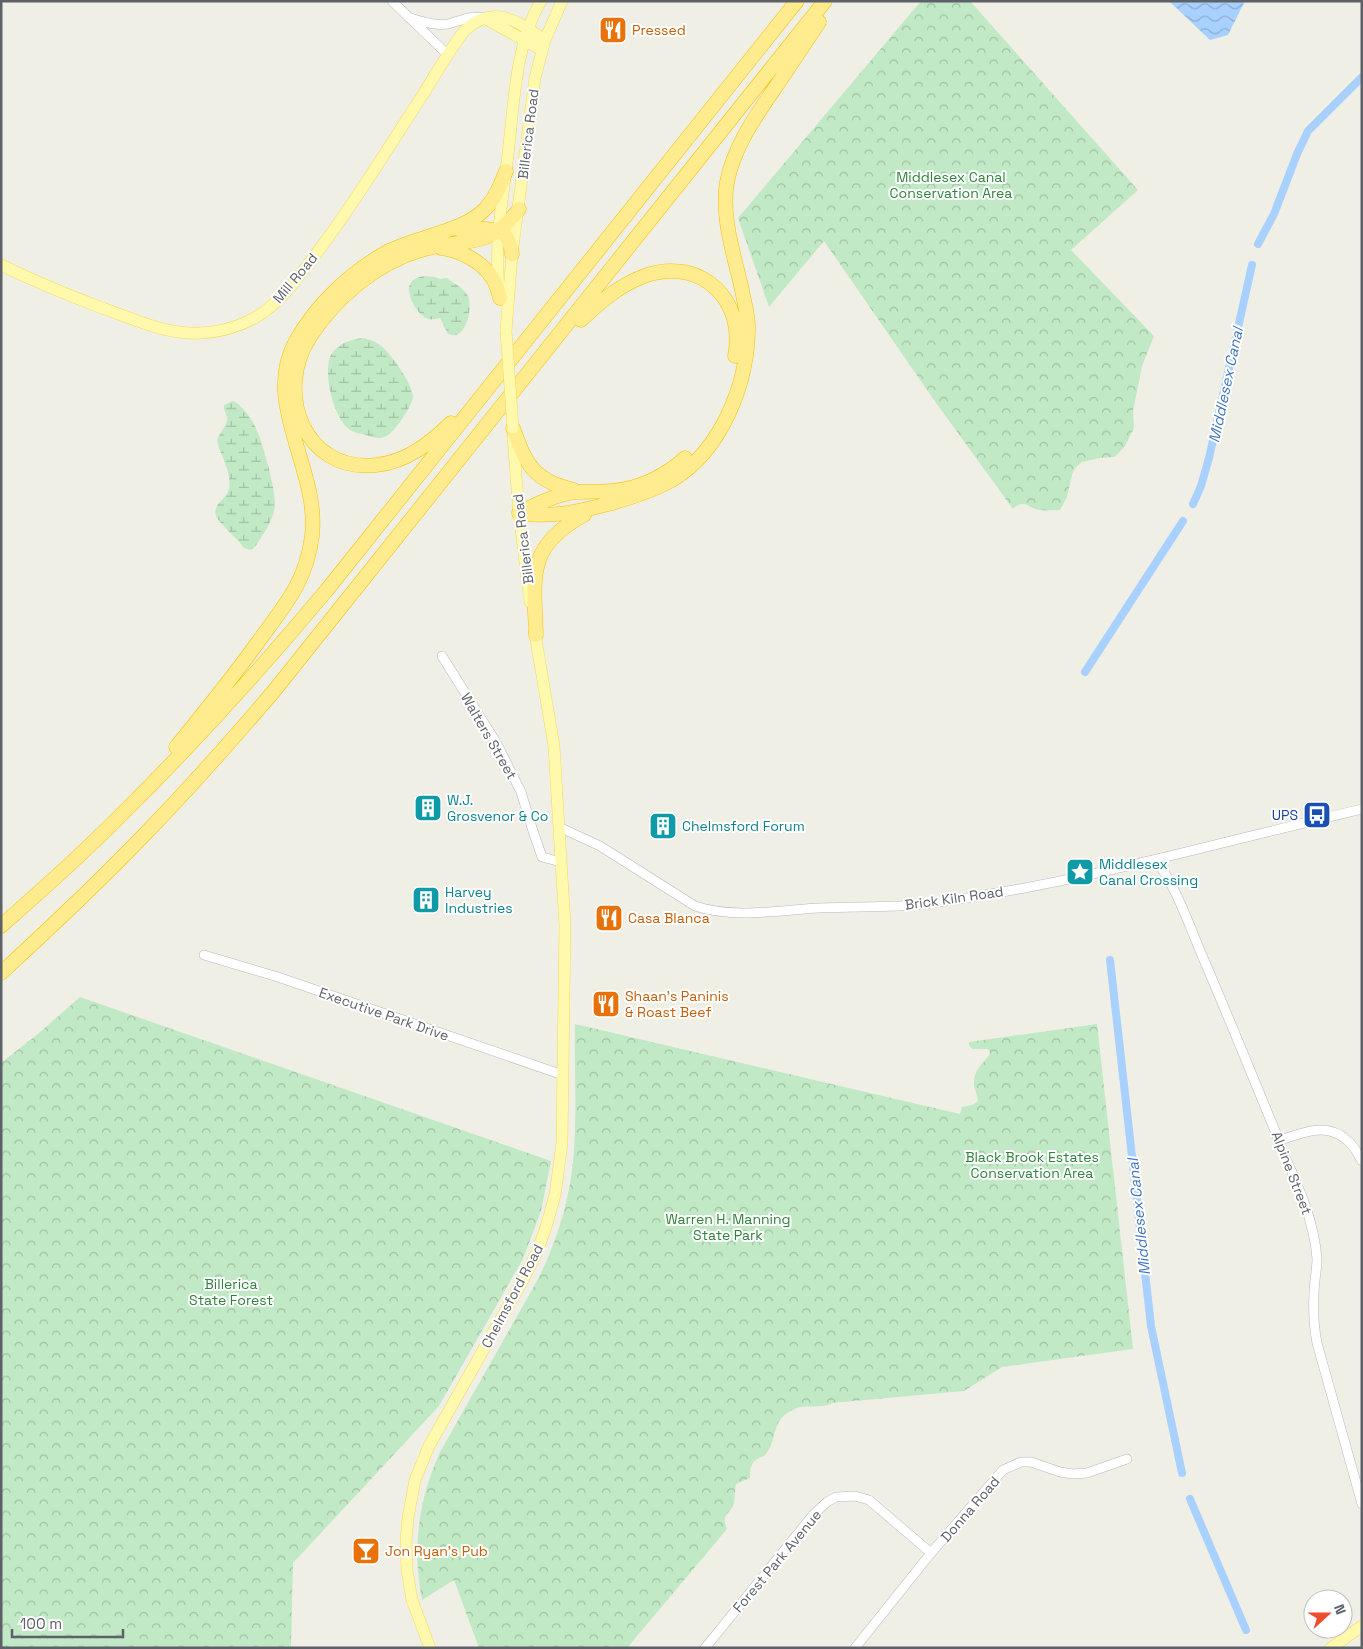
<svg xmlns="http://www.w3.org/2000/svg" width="1363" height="1649" font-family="'Space Grotesk',sans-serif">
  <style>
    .wetland { fill: url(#wetland-marsh) }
    .park { fill: url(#park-crowns) }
    .water { fill: url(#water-waves) }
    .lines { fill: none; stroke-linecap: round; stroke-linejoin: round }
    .canal { stroke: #a8d1ff; stroke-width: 8 }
    .minor-casing { stroke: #b7b8bd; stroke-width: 10 }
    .major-casing { stroke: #f7d859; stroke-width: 12 }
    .highway-casing { stroke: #f7bf00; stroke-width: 15 }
    .minor { stroke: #fff; stroke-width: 9 }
    .major { stroke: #fff9ad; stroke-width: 11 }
    .highway { stroke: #ffec8f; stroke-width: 14 }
    .major-bridge-casing { stroke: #f7d859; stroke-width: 12; stroke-linecap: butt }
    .major-bridge { stroke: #fff9ad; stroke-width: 11 }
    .labels { text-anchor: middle; stroke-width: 4; stroke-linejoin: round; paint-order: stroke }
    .food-label { font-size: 14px; fill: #c56008; stroke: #fff; text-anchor: start }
    .street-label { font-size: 14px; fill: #5e6167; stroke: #fff }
    .park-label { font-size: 14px; fill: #30823c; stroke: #fff }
    .culture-label { font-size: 14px; fill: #0d838f; stroke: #fff; text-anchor: start }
    .transit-label { font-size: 14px; fill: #164399; stroke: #fff; text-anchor: end }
    .water-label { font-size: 15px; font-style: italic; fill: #4174c0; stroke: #fff }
  </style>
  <defs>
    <pattern id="wetland-marsh" width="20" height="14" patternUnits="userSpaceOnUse" patternTransform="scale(1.25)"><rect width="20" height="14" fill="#c2e9c6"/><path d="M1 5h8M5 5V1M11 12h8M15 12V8" fill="none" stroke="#a1c0a5"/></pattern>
    <pattern id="park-crowns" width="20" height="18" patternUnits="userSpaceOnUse" patternTransform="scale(1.25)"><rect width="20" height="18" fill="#c2e9c6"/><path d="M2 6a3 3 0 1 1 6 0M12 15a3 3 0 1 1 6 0" fill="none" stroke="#a1c0a5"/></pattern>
    <pattern id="water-waves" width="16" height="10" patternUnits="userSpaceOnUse" patternTransform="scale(1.25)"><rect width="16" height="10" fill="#a8d1ff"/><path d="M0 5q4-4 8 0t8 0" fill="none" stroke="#8cadd2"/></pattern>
  </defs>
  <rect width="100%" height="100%" fill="#f0efe6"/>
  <path class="wetland" d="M423,276l12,1 5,2 7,-1c7,6 17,10 21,18 5,13 -2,46 -20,38l-8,-16c-4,1 -8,2 -12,1 -10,-3 -23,-25 -18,-35 2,-5 9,-7 13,-8z
    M364,338c6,2 12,3 17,8 10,7 32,39 32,51 -1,9 -17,33 -25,38 -9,6 -16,2 -25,-1 -4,-1 -8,-1 -11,-3 -18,-9 -30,-59 -21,-76 7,-12 20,-16 33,-17z
    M233,401c7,2 19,18 22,25 7,14 21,64 20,79 -1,15 -12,29 -20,42l-5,3 -6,-2c-5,-8 -26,-26 -28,-32 -4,-12 10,-16 13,-27 3,-18 -9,-33 -12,-49 2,-6 9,-14 10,-19 1,-6 -4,-10 -3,-16z"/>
  <path class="park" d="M921,1h49l168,189 -67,60 83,86 -12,30 -9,45 1,17 -9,18 -10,11 -15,1 -18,4 -7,6 -3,7 -5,22 -7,13c-7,0 -14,1 -21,0 -11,-2 -15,-12 -26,-1l-79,-109 -110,-159 -55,66 -31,-89z
    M80,997l471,164 -10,50 -18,48 -84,147 -146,157 -2,85h-290v-585l38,-30z
    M575,1024l385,90 2,-7 10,-2 6,-4c0,-5 -3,-10 -4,-15 -1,-16 7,-20 16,-32l-1,-4 -2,-1h-15l-3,-4v-3l128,-18 36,325 -131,18 -38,24 -132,12c-7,6 -27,1 -38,6 -24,11 -16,30 -28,45 -3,3 -4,3 -7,4 -9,5 -9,11 -9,20l-14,6c-2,7 0,16 -3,22 -5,9 -12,10 -6,23l-100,119h-148l-25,-68 -32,20c-10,-51 -4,-100 18,-148l97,-171c21,-41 34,-85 37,-131 3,-42 0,-85 1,-126z"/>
  <path class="water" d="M1169,1h76l-17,34 -18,5z"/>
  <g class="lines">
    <path class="canal" d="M1258,244l16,-30 23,-60 11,-23 54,-54
      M1193,504l8,-18 8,-28 43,-193
      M1085,672l98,-151
      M1110,960l41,366 31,147
      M1190,1499l56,131"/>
    <defs>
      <path id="minor" d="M392,1l56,54
        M408,17c13,5 26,9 40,7 12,-3 23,-9 36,-6
        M442,656l55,88 24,48 12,39 9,26 19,5
        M559,827l41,19 95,60c38,13 84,4 124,2 35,-2 71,0 106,-4 148,-19 291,-61 437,-95
        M1156,860c20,27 32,62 45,93 26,60 50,120 75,180l2,8c17,38 36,76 39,118 0,11 -3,23 -3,34 -1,17 0,34 3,50l45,161
        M204,955l74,22 285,98
        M1278,1141c23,-8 49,-20 70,0 6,5 10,13 14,20
        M705,1648l108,-133 14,-13 9,-5 19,-1 14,4 62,53
        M855,1648l76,-95 72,-83 18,-8h10l29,10 13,2 14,-1 40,-14"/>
      <path id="major" d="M486,19l56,31
        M1,265c33,16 67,30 101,43 32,11 64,27 98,25 23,-1 45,-8 64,-21 22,-16 38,-40 55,-62 38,-50 70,-104 105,-157 13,-21 26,-44 41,-63 31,-27 52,-8 80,10
        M499,287c-5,-44 4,-90 9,-133 6,-49 7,-110 33,-153
        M506,331l6,-77 23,-176 10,-38 17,-39
        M513,436l6,77 11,89
        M430,1648l-18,-48 -5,-30 -1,-30 2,-22 7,-38 14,-34 95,-168 13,-26 9,-25 9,-32 7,-52 1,-78 2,-140 -5,-80 -6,-99 -20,-118
        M1331,1648l31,-22"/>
      <path id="highway" d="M458,229c11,-1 39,-2 47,6 4,5 6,12 7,19
        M441,248c18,2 40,13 50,28 5,6 7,14 9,22
        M581,320c20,-19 40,-36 66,-45 55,-18 99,26 88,81
        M451,423c-21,20 -44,39 -75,42 -72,8 -102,-73 -66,-128 25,-39 66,-74 111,-87 42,-12 69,0 98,-41
        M513,428c13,37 21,53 61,62
        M519,513c32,5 58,-1 89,-9 22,-6 44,-13 64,-24 50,-30 76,-97 76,-153 0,-13 -4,-25 -6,-37 -8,-35 -21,-73 -15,-108 7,-36 30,-68 50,-97 14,-21 28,-42 42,-63
        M519,513c16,-8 32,-16 50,-20 14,-2 29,-1 43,-2 26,-2 54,-15 73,-33
        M536,635c-2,-58 -10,-89 48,-120
        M176,747c28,-34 56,-69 82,-105 26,-36 48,-59 54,-106 8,-67 -51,-133 -16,-195 20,-36 55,-69 91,-89 29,-15 79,-21 99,-44 10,-11 15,-24 20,-37
        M1,926c40,-35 80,-71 117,-108 73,-72 142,-148 208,-227l471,-590
        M1,973c49,-45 97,-90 143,-138 45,-46 88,-95 130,-144l551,-690"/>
    </defs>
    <use href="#minor" class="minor-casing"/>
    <use href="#major" class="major-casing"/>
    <use href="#highway" class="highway-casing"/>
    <use href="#minor" class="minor"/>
    <use href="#major" class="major"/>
    <use href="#highway" class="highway"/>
    <defs>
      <path id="major-bridge" d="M506,331l7,97"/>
    </defs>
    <use href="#major-bridge" class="major-bridge-casing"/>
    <use href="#major-bridge" class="major-bridge"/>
  </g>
  <defs>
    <symbol id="restaurant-square" viewBox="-11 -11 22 22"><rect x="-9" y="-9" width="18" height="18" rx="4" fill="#e8710a" stroke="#fff"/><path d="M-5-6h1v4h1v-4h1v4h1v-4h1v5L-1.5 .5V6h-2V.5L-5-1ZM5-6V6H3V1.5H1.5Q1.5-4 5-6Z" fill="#fff"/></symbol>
    <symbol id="building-square" viewBox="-11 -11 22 22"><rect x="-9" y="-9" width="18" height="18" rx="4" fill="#0f9aa8" stroke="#fff"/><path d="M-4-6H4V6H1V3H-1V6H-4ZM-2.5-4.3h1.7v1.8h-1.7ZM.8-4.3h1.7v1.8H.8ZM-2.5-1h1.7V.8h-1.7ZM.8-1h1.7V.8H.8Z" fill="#fff"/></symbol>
    <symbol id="bus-square" viewBox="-11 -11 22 22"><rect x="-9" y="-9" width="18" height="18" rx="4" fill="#1a4fb4" stroke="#fff"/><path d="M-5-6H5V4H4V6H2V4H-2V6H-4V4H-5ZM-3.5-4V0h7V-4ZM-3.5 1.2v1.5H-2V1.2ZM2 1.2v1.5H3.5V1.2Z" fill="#fff"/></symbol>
    <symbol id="sight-square" viewBox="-11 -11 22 22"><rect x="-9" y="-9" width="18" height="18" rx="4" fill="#0f9aa8" stroke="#fff"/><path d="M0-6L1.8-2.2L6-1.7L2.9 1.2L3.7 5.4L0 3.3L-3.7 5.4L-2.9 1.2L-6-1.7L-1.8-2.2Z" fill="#fff"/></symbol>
    <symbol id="bar-square" viewBox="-11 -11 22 22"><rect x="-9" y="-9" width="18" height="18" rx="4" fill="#e8710a" stroke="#fff"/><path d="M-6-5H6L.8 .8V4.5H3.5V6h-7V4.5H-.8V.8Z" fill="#fff"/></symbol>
  </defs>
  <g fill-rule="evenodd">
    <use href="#restaurant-square" x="597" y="14" width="32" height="32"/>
    <use href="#building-square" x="412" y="792" width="32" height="32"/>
    <use href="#bus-square" x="1301" y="799" width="32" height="32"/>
    <use href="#building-square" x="647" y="810" width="32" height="32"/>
    <use href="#sight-square" x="1064" y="856" width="32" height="32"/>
    <use href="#building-square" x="410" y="884" width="32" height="32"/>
    <use href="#restaurant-square" x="593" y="902" width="32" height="32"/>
    <use href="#restaurant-square" x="590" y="988" width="32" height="32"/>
    <use href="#bar-square" x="350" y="1535" width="32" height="32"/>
  </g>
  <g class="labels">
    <g class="food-label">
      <text x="632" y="35">Pressed</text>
      <text x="628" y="923">Casa Blanca</text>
      <text x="625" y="1001">Shaan's Paninis<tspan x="625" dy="16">&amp; Roast Beef</tspan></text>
      <text x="385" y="1556">Jon Ryan's Pub</text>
    </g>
    <g class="street-label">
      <text transform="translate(528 134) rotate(-83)" y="5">Billerica Road</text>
      <text transform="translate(295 278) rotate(-50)" y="5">Mill Road</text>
      <text transform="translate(523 539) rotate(-97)" y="5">Billerica Road</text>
      <text transform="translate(489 736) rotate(60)" y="5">Walters Street</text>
      <text transform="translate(954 898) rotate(-8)" y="5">Brick Kiln Road</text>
      <text transform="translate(384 1014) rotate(19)" y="5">Executive Park Drive</text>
      <text transform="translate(1292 1173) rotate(69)" y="5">Alpine Street</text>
      <text transform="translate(512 1296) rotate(-62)" y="5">Chelmsford Road</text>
      <text transform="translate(970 1509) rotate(-49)" y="5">Donna Road</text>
      <text transform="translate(777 1561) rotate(-50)" y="5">Forest Park Avenue</text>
    </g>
    <g class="park-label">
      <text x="951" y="182">Middlesex Canal<tspan x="951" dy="16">Conservation Area</tspan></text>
      <text x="1032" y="1162">Black Brook Estates<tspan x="1032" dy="16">Conservation Area</tspan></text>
      <text x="728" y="1224">Warren H. Manning<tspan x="728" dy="16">State Park</tspan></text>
      <text x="231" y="1289">Billerica<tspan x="231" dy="16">State Forest</tspan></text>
    </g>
    <g class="culture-label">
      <text x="447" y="805">W.J.<tspan x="447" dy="16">Grosvenor &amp; Co</tspan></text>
      <text x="682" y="831">Chelmsford Forum</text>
      <text x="1099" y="869">Middlesex<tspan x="1099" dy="16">Canal Crossing</tspan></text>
      <text x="445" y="897">Harvey<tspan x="445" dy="16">Industries</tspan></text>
    </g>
    <g class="transit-label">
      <text x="1298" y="820">UPS</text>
    </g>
    <g class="water-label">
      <text transform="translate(1226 385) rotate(-78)" y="5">Middlesex Canal</text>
      <text transform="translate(1139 1217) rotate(-96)" y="5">Middlesex Canal</text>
    </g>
  </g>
  <rect width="1363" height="1649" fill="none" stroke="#5e6167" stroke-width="5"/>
  <g transform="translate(1328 1614) rotate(69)"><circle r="24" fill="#ffffff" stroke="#bfc0c2"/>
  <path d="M0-4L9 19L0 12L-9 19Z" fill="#f04d2d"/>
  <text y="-8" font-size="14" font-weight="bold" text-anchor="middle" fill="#5e6167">N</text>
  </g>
  <path d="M12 1629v8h111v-8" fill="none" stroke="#5e6167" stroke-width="2.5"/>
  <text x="20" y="1629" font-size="15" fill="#5e6167" stroke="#ffffff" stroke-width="4" paint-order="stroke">100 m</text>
</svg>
